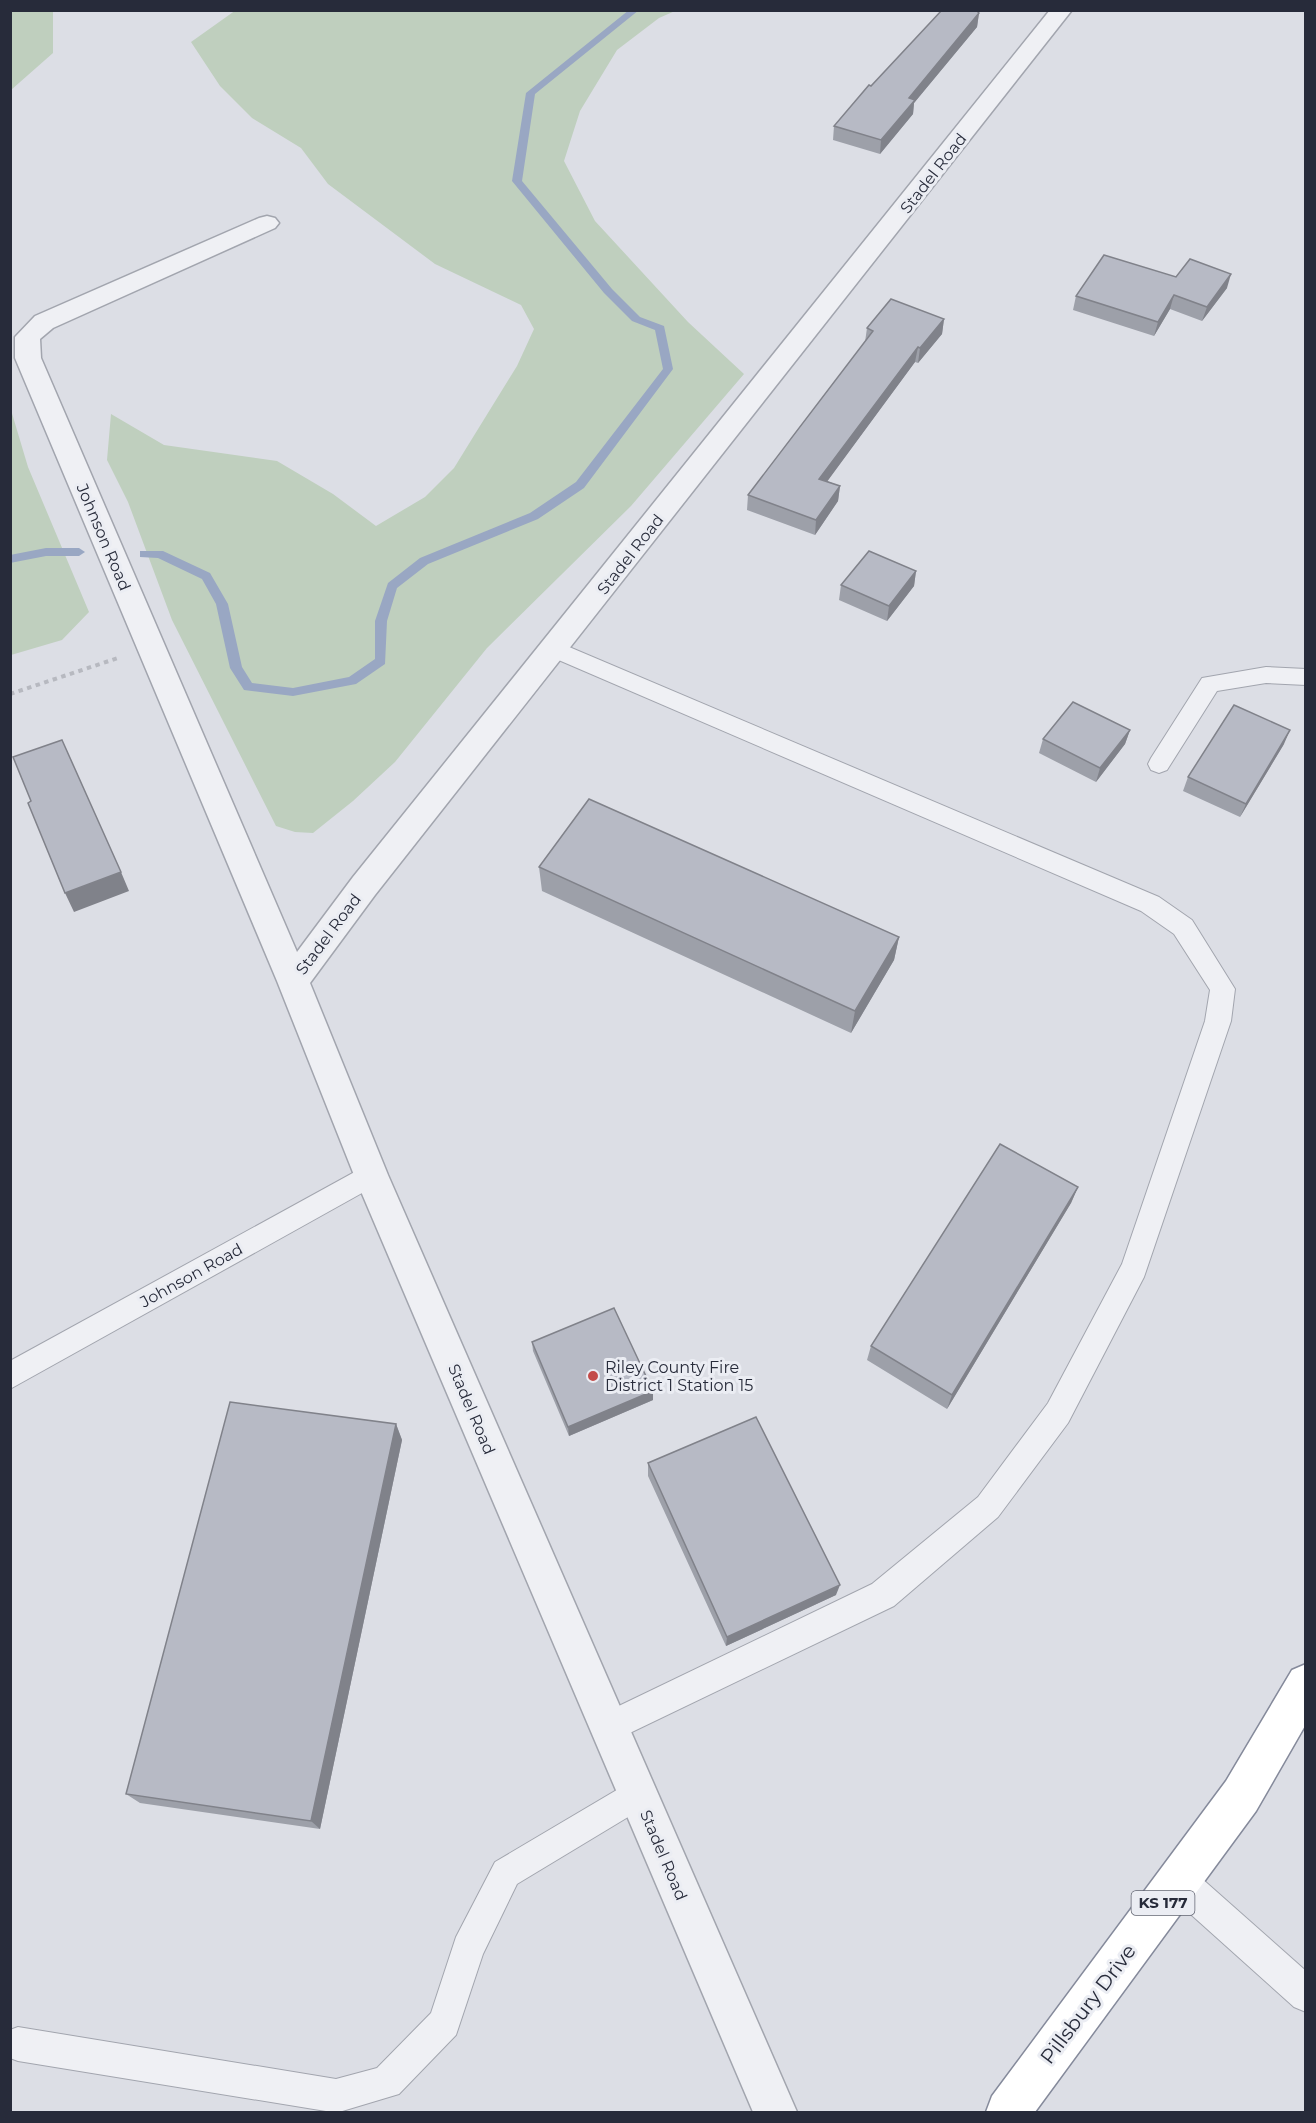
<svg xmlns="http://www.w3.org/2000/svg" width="1316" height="2123" font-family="Montserrat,sans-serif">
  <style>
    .green { fill: #bfcfbe }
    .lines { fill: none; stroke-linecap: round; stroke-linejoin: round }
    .stream { fill: #99a7c3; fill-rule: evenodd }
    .service-casing { stroke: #a2a5ae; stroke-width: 2 }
    .minor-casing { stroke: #a2a5ae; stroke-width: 3 }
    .trunk-casing { stroke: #858a9b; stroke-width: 3 }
    .path { stroke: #b7b9c0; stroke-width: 4; stroke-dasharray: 4.5 4.5; stroke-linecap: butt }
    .service { fill: #eff0f4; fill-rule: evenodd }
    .minor { fill: #eff0f4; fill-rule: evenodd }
    .trunk { fill: #fff; fill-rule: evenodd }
    .wall { fill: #9da0a9 }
    .shaded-wall { fill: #80828a }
    .building { fill: #b7bac5; stroke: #80828a; stroke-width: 1.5 }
    .poi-dot { fill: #c34b49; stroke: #ebedf3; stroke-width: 2 }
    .labels { text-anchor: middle; stroke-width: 6; stroke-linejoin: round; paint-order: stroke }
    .shield { fill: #ebedf3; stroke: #626572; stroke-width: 1.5 }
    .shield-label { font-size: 15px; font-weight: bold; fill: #272b3a }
    .street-label { font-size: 16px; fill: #272b3a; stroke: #ebedf3 }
    .poi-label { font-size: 16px; fill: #272b3a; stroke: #ebedf3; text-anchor: start }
    .near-street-label { font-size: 20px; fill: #272b3a; stroke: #ebedf3 }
  </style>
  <rect width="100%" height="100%" fill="#dcdee5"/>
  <path class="green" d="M11,10l42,2v41l-42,37z
    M236,10l439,1 -16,7 -42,32 -37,61 -16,50 31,60 93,101 56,52 -113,132 -144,142 -92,114 -42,39 -40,32 -18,-1 -19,-6 -104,-206 -44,-118 -21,-42 4,-46 53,31 113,16 56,33 43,32 49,-29 29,-29 63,-102 17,-37 -13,-24 -86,-41 -107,-80 -27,-36 -49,-30 -32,-32 -29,-44z
    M11,410l17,57 61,145 -27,28 -51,15z"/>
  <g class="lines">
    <path class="stream" d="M629,10h10l-104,84 -13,87 90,108 28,28 24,9 9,43 -89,119 -46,31 -110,45 -31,24 -10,33 -2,43 -29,20 -63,12 -49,-6 -14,-22 -14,-64 -14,-25 -44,-21 -18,-1v-6h23l47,22 18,31 14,63 10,16 41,5 56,-11 26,-18v-38l13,-38 32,-25 110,-45 46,-31 87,-113 -8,-39 -23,-9 -28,-28 -92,-112 14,-88z
      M46,548h33l6,4 -6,4h-33l-36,7v-8z"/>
    <defs>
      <path id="service" d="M555,641l604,256 33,23 43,69 -4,32 -87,256 -76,146 -70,94 -104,89 -285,137 -11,-5 -5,-11 5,-11 274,-132 106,-87 70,-94 74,-139 83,-243 5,-31 -36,-56 -33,-23 -594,-256 -3,-6 3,-6z
        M1266,667l40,2v16l-40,-2 -49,8 -50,79 -8,3 -8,-3 -3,-6 3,-6 51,-80z
        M371,1163l9,4 4,8 -4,8 -370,206v-28z
        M637,1778l11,5 5,11 -5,11 -131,79 -34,70 -27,81 -57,59 -60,18h-7l-314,-51 -8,-3v-28l8,-3 318,52 41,-11 54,-55 25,-76 39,-75z
        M1179,1865l12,4 115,102v41l-12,-5 -127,-114 -4,-12 4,-12z"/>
      <path id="minor" d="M1050,10h22l-697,885 -65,88 78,192 409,937h-44l-399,-937 -77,-194 -262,-623v-21l20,-21 224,-98 8,-2 8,2 4,5 -4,5 -222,100 -13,11 1,19 256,594 56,-75z"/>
      <path id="trunk" d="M1306,1664v60l-50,87 -221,301h-49l6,-16 234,-315 66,-111z"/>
    </defs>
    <use href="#service" class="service-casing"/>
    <use href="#minor" class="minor-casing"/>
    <use href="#trunk" class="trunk-casing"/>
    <path class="path" d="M10,694l108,-36"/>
    <use href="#service" class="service"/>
    <use href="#minor" class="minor"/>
    <use href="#trunk" class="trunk"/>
  </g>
  <path class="wall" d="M979,13l-2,14 -63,76 -1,11 -33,40 -47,-14 1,-14 37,-40z
    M1176,277l51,11 -25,33 -32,-12 -16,27 -81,-26 3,-14z
    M944,319l-2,15 -24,29 -3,-1 -88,119 13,5 -2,15 -23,34 -68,-25 1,-15 117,-153 2,-14z
    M916,571l-2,15 -27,35 -48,-21 2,-15z
    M1130,730l-5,14 -29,38 -57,-29 4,-14z
    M1284,744l-44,73 -57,-26 5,-14z
    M539,867l360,70 -5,23 -43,73 -309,-142z
    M1078,1187l-7,16 -124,206 -80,-49 4,-14z
    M532,1342l121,49v9l-84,36 -36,-85z
    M396,1424l6,16 -82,389 -180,-26 -14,-9z
    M648,1463l188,132 -110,51 -78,-170z"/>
  <path class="shaded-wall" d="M979,13l-2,14 -63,76 -1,11 -33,40 1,-14 28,-42z
    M1231,274l-4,14 -25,33 5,-14z
    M1174,295l-4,14 -16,27 4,-14z
    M944,319l-2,15 -24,29 2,-15z
    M918,347l-3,15 -97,132 1,-15z
    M840,486l-2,15 -23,34 1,-15z
    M916,571l-2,15 -27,35 2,-15z
    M1130,730l-5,14 -29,38 4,-14z
    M1290,730l-6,14 -44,73 6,-13z
    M121,872l8,19 -55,21 -9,-19z
    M899,937l-5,23 -43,73 4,-22z
    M1078,1187l-7,16 -124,206 5,-14z
    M653,1391v9l-84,36 -1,-9z
    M396,1424l6,16 -82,389 -9,-8z
    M840,1585l-4,10 -110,51 1,-9z"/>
  <path class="building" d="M942,10h34l3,3 -70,85 6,2 -34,40 -47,-14 35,-41 2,1z
    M1104,255l72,22 14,-18 41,15 -24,33 -33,-12 -16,27 -82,-26z
    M891,299l53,20 -24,29 -2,-1 -99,132 21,7 -24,34 -68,-25 125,-164 -6,-3z
    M869,551l47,20 -27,35 -48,-21z
    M1073,702l57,28 -30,38 -57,-29z
    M1234,705l56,25 -44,74 -58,-27z
    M62,740l59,132 -56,21 -37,-90 3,-2 -18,-44z
    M589,799l310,138 -44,74 -316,-144z
    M1000,1144l78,43 -126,208 -81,-49z
    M614,1308l39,83 -85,36 -36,-85z
    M230,1402l166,22 -85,397 -185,-27z
    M756,1417l84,168 -113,52 -79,-174z"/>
  <circle class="poi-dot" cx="593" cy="1376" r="6"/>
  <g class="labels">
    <rect class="shield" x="1131.5" y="1891" width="63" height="24" rx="4.5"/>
    <g class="shield-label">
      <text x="1163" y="1908">KS 177</text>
    </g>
    <g class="street-label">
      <text transform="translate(933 173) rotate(-52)" y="6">Stadel Road</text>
      <text transform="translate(104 537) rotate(67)" y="6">Johnson Road</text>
      <text transform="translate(630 554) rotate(-52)" y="6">Stadel Road</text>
      <text transform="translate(328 934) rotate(-53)" y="6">Stadel Road</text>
      <text transform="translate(191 1275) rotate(-29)" y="6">Johnson Road</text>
      <text transform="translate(472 1409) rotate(67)" y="6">Stadel Road</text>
      <text transform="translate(664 1855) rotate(67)" y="6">Stadel Road</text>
    </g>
    <g class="poi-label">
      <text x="605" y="1373">Riley County Fire<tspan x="605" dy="18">District 1 Station 15</tspan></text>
    </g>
    <g class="near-street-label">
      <text transform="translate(1088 2004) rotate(-53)" y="7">Pillsbury Drive</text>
    </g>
  </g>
  <rect width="1316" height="2123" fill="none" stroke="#272b3a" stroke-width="24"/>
</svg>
